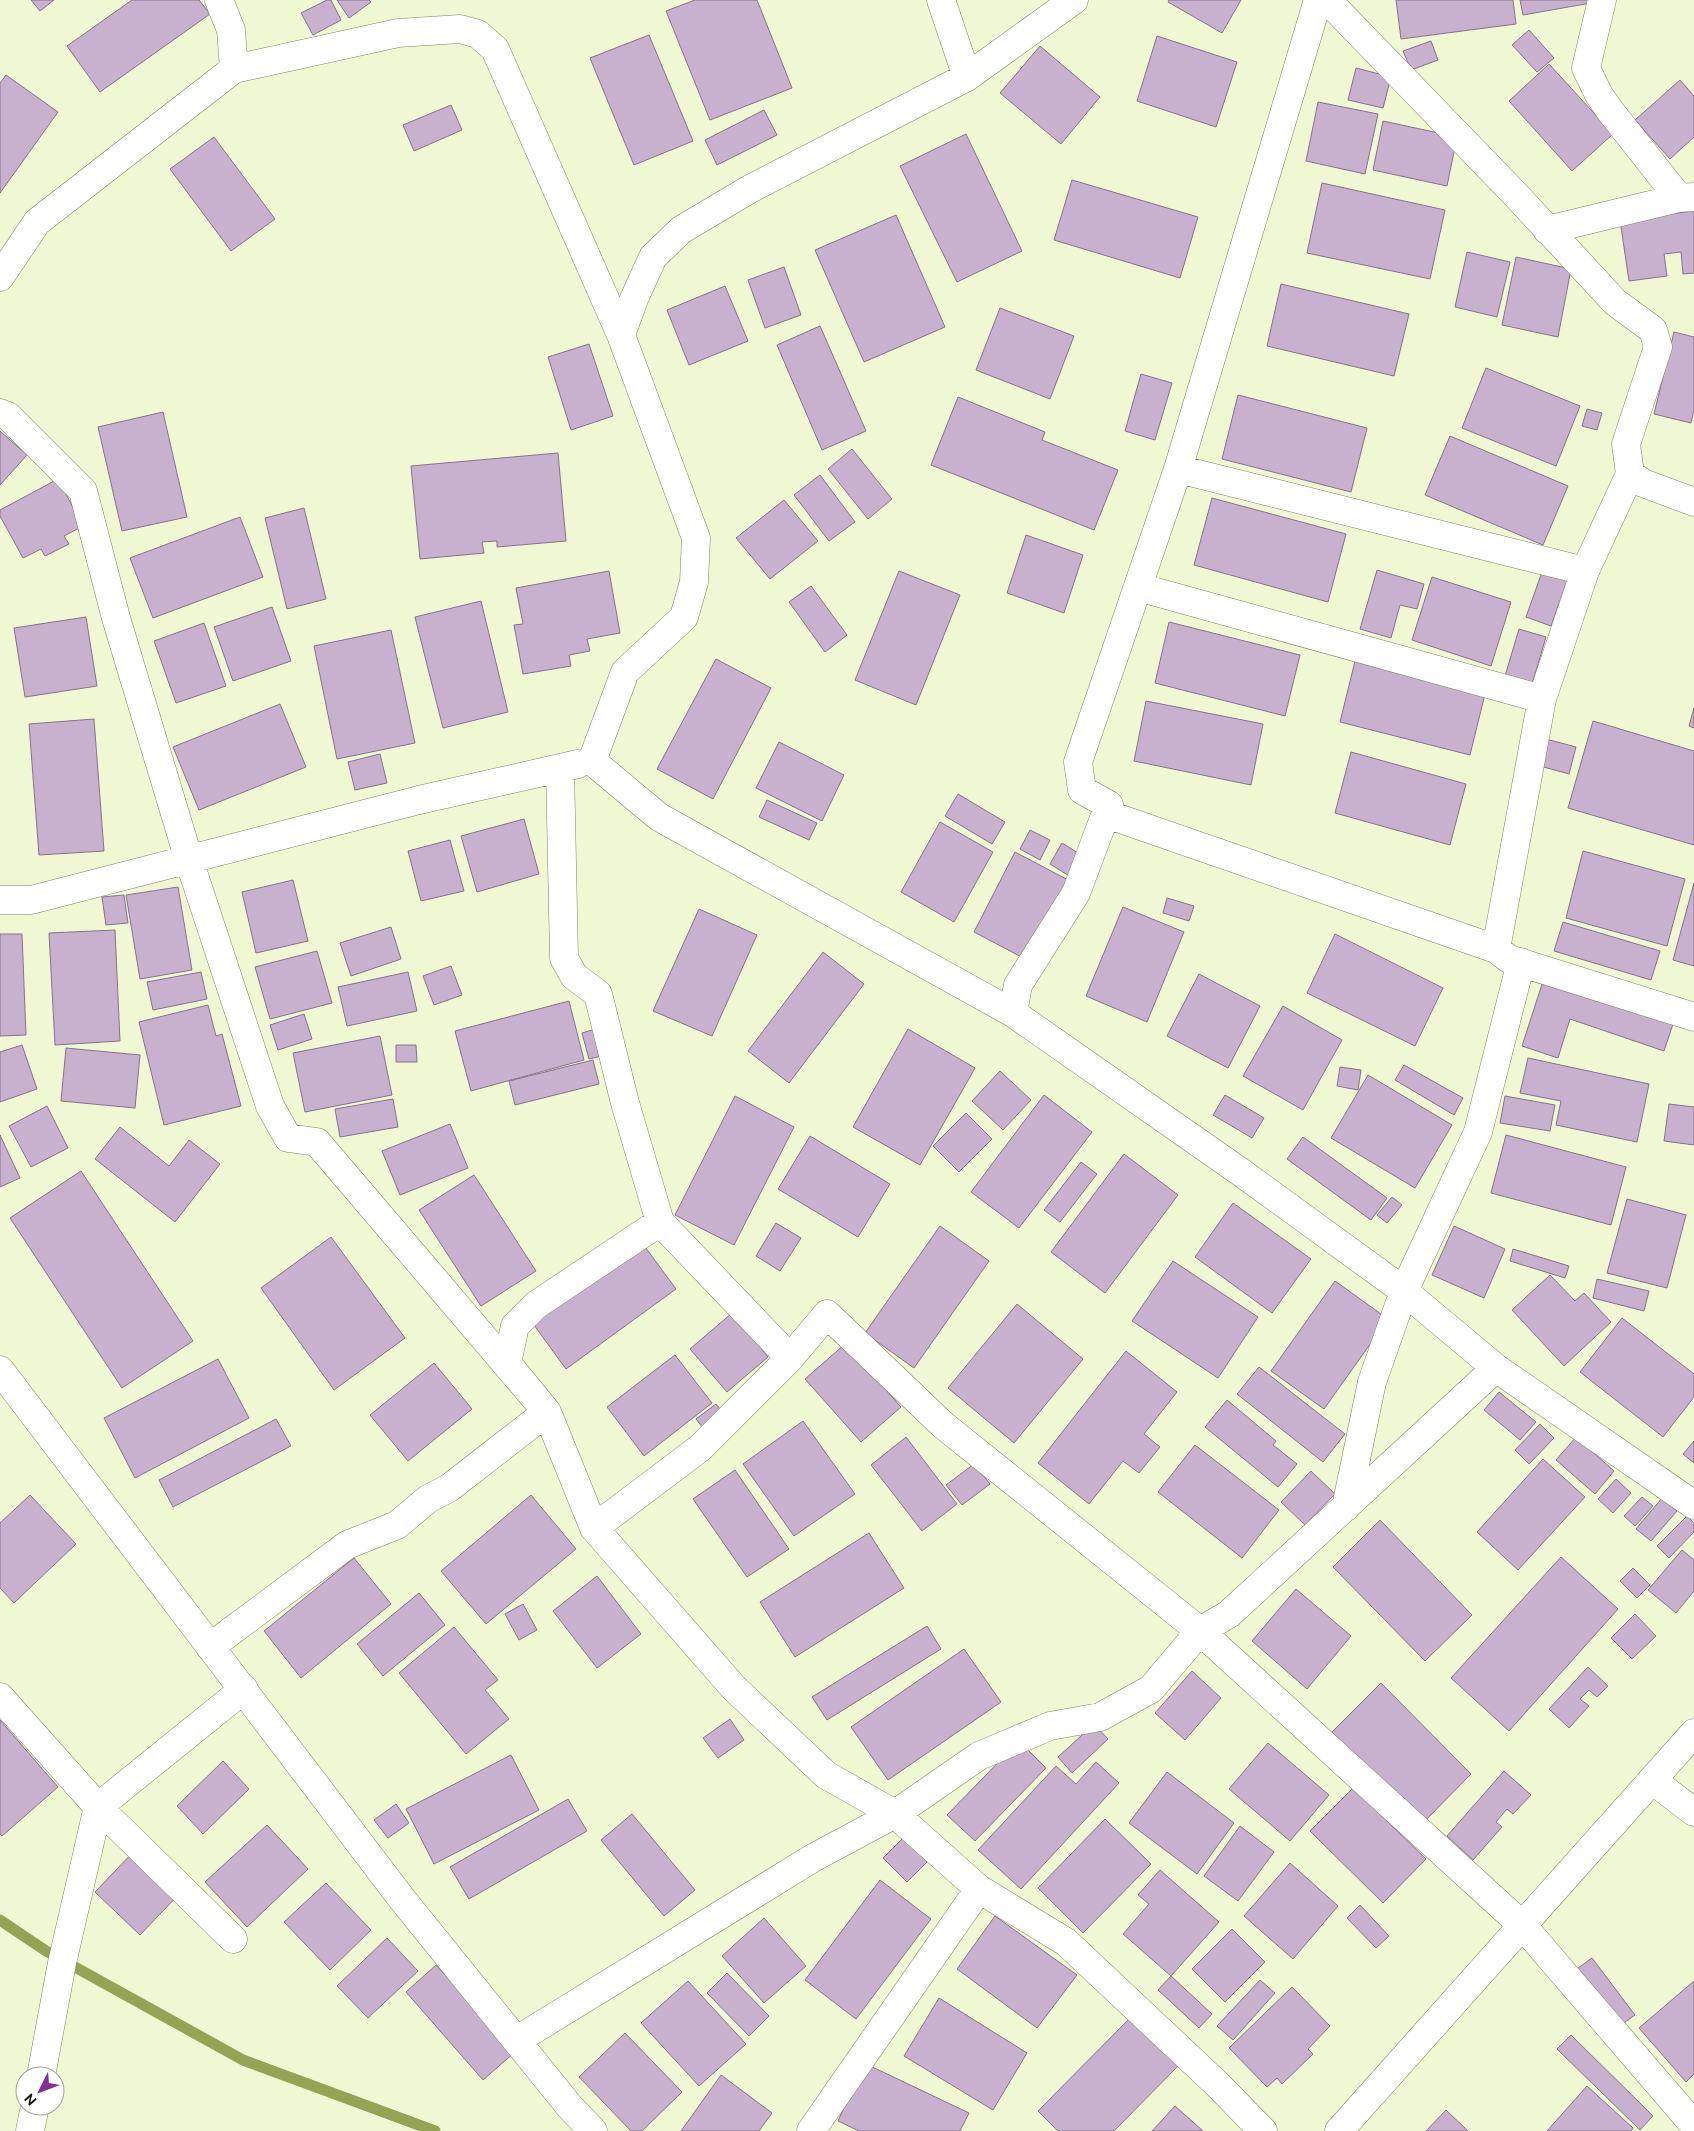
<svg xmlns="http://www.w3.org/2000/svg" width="1694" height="2131" font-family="Ubuntu,sans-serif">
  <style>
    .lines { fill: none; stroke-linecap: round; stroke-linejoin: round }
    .stream { stroke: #95a355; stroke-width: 11 }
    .building { fill: #c8b1cf; stroke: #87718d }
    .minor-casing { stroke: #7d8463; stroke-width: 29 }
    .secondary-casing { stroke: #7d8463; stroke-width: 29 }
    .minor { stroke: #fff; stroke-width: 28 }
    .secondary { stroke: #fff; stroke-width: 28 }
  </style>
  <rect width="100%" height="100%" fill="#f0f8d3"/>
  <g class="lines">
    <path class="stream" d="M0,1920l46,31 197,109 192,71"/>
  </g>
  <path class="building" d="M31,0h23l-14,11z
    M132,0h67l11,14 -110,78 -33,-46z
    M327,0h4l10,20 -28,15 -12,-22z
    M337,0h32l2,2 -22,16z
    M695,0h62l35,88 -82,32 -44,-109z
    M1169,0h72l-19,33 -54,-31z
    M1396,0h117l3,24 -115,15z
    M1520,0h70l1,3 -68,12z
    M1529,30l25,28 -17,14 -25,-27z
    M649,35l44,106 -59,24 -44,-107z
    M1157,36l80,26 -21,65 -79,-26z
    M1431,41l7,19 -27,10 -8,-19z
    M1040,46l60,51 -39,47 -61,-51z
    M1549,64l64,70 -41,37 -63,-70z
    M1356,68l35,9 -8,31 -35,-8z
    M6,75l52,37 -58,81v-110z
    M1680,80l14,16v41l-24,22 -35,-39z
    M1318,102l60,12 -13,60 -59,-13z
    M451,105l11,25 -48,21 -11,-26z
    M764,110l13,25 -60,30 -12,-25z
    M1383,121l74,16 -10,49 -74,-16z
    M966,134l56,117 -65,31 -57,-116z
    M214,137l61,82 -44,32 -61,-82z
    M1072,180l126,37 -18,61 -126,-38z
    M1322,183l123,27 -15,69 -123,-26z
    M1694,211v62l-11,1 -2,-22 -17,2 3,22 -38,5 -9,-61z
    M896,215l49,112 -81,35 -49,-112z
    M1467,252l43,10 -13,55 -42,-10z
    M1516,257l55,12 -13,68 -56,-12z
    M784,267l17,48 -36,13 -17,-48z
    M1281,284l128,30 -15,62 -127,-30z
    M725,286l23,55 -59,24 -22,-55z
    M1000,308l74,28 -24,63 -74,-29z
    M820,326l46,105 -44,19 -45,-105z
    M1674,332l20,5v73l-3,13 -37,-9z
    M589,344l24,72 -42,14 -23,-73z
    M1486,368l94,38 -24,60 -94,-38z
    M1141,374l31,9 -17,57 -30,-9z
    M1238,395l129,33 -16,64 -129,-33z
    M958,397l87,35 -3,8 76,30 -24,60 -163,-65z
    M1587,409l15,4 -5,17 -15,-4z
    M163,412l24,105 -65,14 -24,-104z
    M0,431l27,24 -27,30z
    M1450,436l118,50 -25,59 -118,-50z
    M852,449l40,50 -24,20 -40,-50z
    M558,453l8,88 -69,6v-6l-15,1 2,11 -64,6 -9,-93z
    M820,475l35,47 -26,19 -35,-46z
    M58,479l25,47 -19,10 5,8 -24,12 -4,-7 -18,9 -23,-42v-6z
    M1212,498l134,36 -18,68 -134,-37z
    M784,500l34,41 -48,38 -34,-41z
    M304,508l22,91 -39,10 -22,-91z
    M240,517l23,60 -110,41 -23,-60z
    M1026,535l57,20 -19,58 -57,-20z
    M1377,570l47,14 -7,25 -17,-4 -9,33 -31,-9z
    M609,571l11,62 -33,6 3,12 -21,4 2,11 -48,8 -9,-49 9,-1 -7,-36z
    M899,571l61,24 -44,110 -61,-25z
    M1542,572l25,9 -16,45 -25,-9z
    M1432,577l79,25 -20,64 -79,-26z
    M811,586l36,49 -22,17 -36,-50z
    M481,601l27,111 -65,16 -28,-111z
    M272,607l19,54 -58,20 -19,-54z
    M86,617l11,69 -72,11 -11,-69z
    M1169,622l131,33 -15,61 -130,-33z
    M204,623l22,63 -50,17 -22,-62z
    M1519,629l27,8 -14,47 -27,-8z
    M391,630l24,113 -78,16 -23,-113z
    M1356,657l130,33 -16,65 -130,-33z
    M716,659l55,29 -58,111 -56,-30z
    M1146,701l117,23 -12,61 -117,-24z
    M280,704l26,63 -107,43 -26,-63z
    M1694,708v20l-5,-2z
    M94,719l10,132 -65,4 -10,-131z
    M1593,721l101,30v94l-126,-37z
    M1546,739l30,8 -7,27 -29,-8z
    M779,742l65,33 -22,46 -66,-33z
    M1351,752l115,32 -16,61 -115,-32z
    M380,754l7,29 -32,7 -7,-28z
    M958,794l47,28 -13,22 -47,-28z
    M767,800l50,23 -8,17 -50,-23z
    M524,819l15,55 -62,18 -16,-56z
    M940,822l53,30 -39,70 -53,-30z
    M1030,830l20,10 -10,20 -20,-11z
    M450,840l14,51 -43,10 -13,-50z
    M1062,843l24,15 -12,21 -24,-15z
    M1583,851l102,28 -18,67 -101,-28z
    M1015,852l57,30 -41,80 -57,-30z
    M293,880l15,61 -52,12 -14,-61z
    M1694,883v83l-21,-6z
    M178,887l14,83 -52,9 -14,-84z
    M124,895l4,28 -22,2 -4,-28z
    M1167,898l27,8 -5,15 -26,-8z
    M1123,907l61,25 -37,90 -61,-26z
    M699,909l58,26 -45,101 -59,-25z
    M1563,922l97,29 -9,29 -97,-29z
    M391,927l10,32 -50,17 -11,-33z
    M115,930l5,111 -65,4 -6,-112z
    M0,934h22l4,101 -26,1z
    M1335,934l108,54 -28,58 -108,-53z
    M317,951l15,52 -62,16 -15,-52z
    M823,952l41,32 -75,99 -41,-32z
    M451,966l11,29 -28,10 -11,-29z
    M201,972l6,27 -54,11 -6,-28z
    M408,972l9,39 -70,15 -9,-39z
    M1199,974l61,32 -32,62 -61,-32z
    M1545,975l130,43 -11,33 -94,-32 -12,39 -36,-12z
    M569,1001l15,59 -113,31 -16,-60z
    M208,1005l8,31 6,-2 19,72 -77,19 -25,-103z
    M1283,1006l59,34 -39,70 -60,-34z
    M304,1014l8,25 -34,11 -8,-25z
    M602,1027l8,27 -21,5 -7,-26z
    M908,1029l67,39 -55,97 -67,-38z
    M380,1036l12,59 -87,17 -12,-59z
    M22,1045l15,44 -37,13v-50z
    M396,1045h20l1,17h-21z
    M66,1048l74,7 -5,53 -74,-7z
    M1528,1058l121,26 -12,58 -81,-17 5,-24 -41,-8z
    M593,1060l6,24 -84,21 -6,-24z
    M1404,1065l59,33 -9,17 -59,-35z
    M1340,1067l21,3 -3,20 -21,-4z
    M1000,1071l31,29 -28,30 -31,-29z
    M1368,1075l84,50 -37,63 -84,-50z
    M1044,1095l48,37 -73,96 -48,-36z
    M1225,1095l39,23 -12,20 -39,-23z
    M735,1096l59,31 -60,118 -59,-30z
    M1505,1096l50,9 -5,26 -50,-8z
    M393,1099l5,28 -58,10 -5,-28z
    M1669,1104l25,3v38l-30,-4z
    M47,1106l21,42 -37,19 -22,-41z
    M966,1113l26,26 -33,33 -26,-26z
    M450,1124l18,44 -68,27 -18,-44z
    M120,1127l49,39 20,-26 31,24 -45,58 -80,-63z
    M0,1135l20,43 -20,9z
    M1506,1135l120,32 -15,58 -120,-32z
    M810,1136l80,48 -32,53 -80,-48z
    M1303,1137l84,61 -16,22 -84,-61z
    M1124,1154l54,41 -73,98 -54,-41z
    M1081,1162l16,12 -37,48 -16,-12z
    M81,1171l112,170 -71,47 -112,-170z
    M474,1175l62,96 -55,35 -62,-96z
    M1392,1197l10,8 -15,18 -10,-8z
    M1627,1199l59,16 -19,73 -60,-15z
    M1233,1203l78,56 -39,54 -77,-56z
    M776,1223l25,15 -21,33 -24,-15z
    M940,1226l49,35 -75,107 -49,-35z
    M1454,1226l51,23 -21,49 -52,-23z
    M331,1237l74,101 -71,52 -73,-102z
    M640,1240l36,49 -110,80 -35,-48z
    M1513,1249l56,17 -4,12 -55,-17z
    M1173,1261l85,56 -40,61 -86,-57z
    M1550,1275l25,26 9,-8 27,29 -47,44 -52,-56z
    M1597,1279l52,12 -5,20 -51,-13z
    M1335,1281l53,38 -64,90 -53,-38z
    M1017,1304l66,55 -69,84 -66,-55z
    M732,1313l36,44 -41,35 -37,-43z
    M1622,1318l72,56v23l-31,40 -83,-65z
    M845,1344l56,63 -40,35 -56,-63z
    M1126,1351l51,41 -33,42 16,13 -21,26 -16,-12 -34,43 -51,-41z
    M675,1355l37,48 -68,53 -37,-49z
    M218,1359l31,59 -114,60 -31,-60z
    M434,1363l38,46 -64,52 -38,-46z
    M1259,1367l86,67 -22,28 -86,-68z
    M1499,1392l37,30 -16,18 -36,-30z
    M1227,1400l49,41 -3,4 24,19 -19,23 -73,-60z
    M716,1404l11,13 -21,15 -10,-13z
    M276,1419l15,27 -118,61 -14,-27z
    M803,1421l52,73 -61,42 -51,-72z
    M1540,1424l14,14 -25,26 -14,-14z
    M906,1437l51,67 -35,27 -51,-66z
    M1576,1437l38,34 -19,23 -39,-34z
    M1694,1441v22l-11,-9z
    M1195,1445l84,65 -37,48 -84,-66z
    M1543,1459l42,38 -67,73 -41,-38z
    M974,1464l16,20 -28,21 -16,-20z
    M735,1470l54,79 -42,28 -54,-78z
    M1311,1471l24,23 -30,31 -24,-23z
    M1616,1479l15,14 -18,20 -15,-14z
    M30,1495l46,49 -62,59 -14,-15v-65z
    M531,1495l45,54 -90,75 -45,-53z
    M1642,1497l11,9 -18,20 -11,-10z
    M1662,1498l15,13 -26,30 -15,-12z
    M1687,1516l7,7v9l-25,26 -12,-12z
    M1380,1520l92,95 -47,46 -92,-94z
    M869,1533l35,55 -109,69 -35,-55z
    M1682,1550l12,10v31l-18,22 -28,-23z
    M1561,1557l57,52 -109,122 -58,-53z
    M354,1558l37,46 -90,74 -37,-47z
    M1633,1568l17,17 -13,13 -17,-17z
    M597,1576l44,58 -44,34 -44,-57z
    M1296,1589l55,47 -44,53 -55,-48z
    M419,1593l26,32 -62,51 -26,-32z
    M523,1604l14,26 -18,10 -14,-26z
    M1635,1614l21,22 -24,23 -21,-21z
    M927,1626l14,23 -114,71 -15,-23z
    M454,1627l44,53 -13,10 24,29 -43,35 -67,-81z
    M964,1649l37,53 -113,78 -37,-53z
    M1588,1667l20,19 -11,11 -8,-7 -9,9 9,7 -20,22 -20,-19z
    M1192,1671l29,27 -36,42 -30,-27z
    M1381,1683l90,91 -48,49 -91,-91z
    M730,1719l14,21 -26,18 -15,-20z
    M0,1720l58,67 -56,49 -2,-2z
    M1094,1724l14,15 -36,34 -14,-16z
    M1019,1741l27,27 -71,73 -28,-26z
    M1268,1743l61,52 -39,46 -61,-52z
    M511,1755l28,55 -105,54 -28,-55z
    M223,1761l26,28 -46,45 -26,-28z
    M1096,1762l23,21 -98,106 -43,-39 78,-84 20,18z
    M1504,1771l27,24 -18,19 -6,-5 -11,13 6,5 -29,33 -26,-24z
    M1167,1772l67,51 -37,51 -68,-51z
    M1353,1788l73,71 -43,44 -73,-72z
    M568,1799l19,32 -118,68 -19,-32z
    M396,1804l13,19 -21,15 -14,-18z
    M632,1814l63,76 -31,26 -63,-76z
    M1105,1819l46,45 -68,69 -45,-45z
    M267,1825l41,44 -61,58 -42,-45z
    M1240,1826l34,26 -36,49 -34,-25z
    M903,1838l24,24 -20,20 -24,-24z
    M137,1848l45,43 -42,44 -45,-43z
    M1290,1863l48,43 -45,53 -49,-43z
    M1160,1870l59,52 -48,54 -48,-42 26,-30 -11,-9z
    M880,1880l51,39 -75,100 -51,-39z
    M326,1883l45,47 -41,40 -46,-48z
    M1360,1905l29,31 -13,12 -29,-30z
    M995,1916l82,59 -40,53 -80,-59z
    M764,1918l42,48 -42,37 -42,-47z
    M1232,1929l33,33 -40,40 -33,-33z
    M387,1938l31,33 -50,47 -31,-32z
    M1592,1958l43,57 -18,13 -43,-57z
    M436,1965l79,87 -32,28 -77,-88z
    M727,1973l42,43 -20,20 -42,-43z
    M1171,1976l41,38 -13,14 -41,-38z
    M1260,1980l15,13 -42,47 -16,-14z
    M688,1981l58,63 -47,42 -58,-63z
    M1694,1981v93l-8,8 -47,-54z
    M1292,1987l38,39 -22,23 5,5 -31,30 -5,-6 -10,9 -38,-39z
    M939,1998l88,55 -34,57 -89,-54z
    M1133,2015l48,48 -67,68h-56l-20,-20z
    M625,2033l57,59 -40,39h-11l-52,-54z
    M1571,2035l82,81 -13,14 -83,-81z
    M864,2063l105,50 -9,18h-101l-21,-10z
    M721,2075l51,38 -13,18h-78z
    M1587,2086l46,42 -2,3h-84z
    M1175,2106l28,25h-51z
    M1446,2110l22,21h-42z"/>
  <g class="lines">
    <defs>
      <path id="minor" d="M219,0l12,30 3,39
        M941,0l26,77
        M1318,0l-140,469 -100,293 4,28 27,15 3,11 384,133 13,10 185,58
        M1327,0l188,194 100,108 38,28 5,17 -32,97 4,30 -45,97 -43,128 -46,250
        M1602,0l-16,68 13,27 12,17 68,86
        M1547,230l132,-32 15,-1
        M0,277l37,-55 197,-153 164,-36 62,-4 18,5 17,15 126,286 75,203 -2,44 -10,35 -59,55 -33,89
        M621,335l13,-36 19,-42 28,-27 69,-41 217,-112 107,-77
        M0,413l8,3 75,75 33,127 73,242 81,246 18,32 29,4 230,270 47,116 140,160 92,87 69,39 84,75 87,53 151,142 46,47
        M1178,469l407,102
        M1630,474l13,9 51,19
        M1138,587l404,112
        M592,761l67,56 354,196 229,160 162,118 92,77 198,137
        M560,768l4,190 10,18 24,18 27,109 35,119 130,136
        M0,900h31l388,-100 159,-36
        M1013,1013l5,-28 58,-92 33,-88
        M0,1370l402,529 168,208 23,24
        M1346,1507l26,-125 32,-91 74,-159 43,-170
        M594,1528l106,-80 90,-90 37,-44 116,111 257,206 322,294 172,200
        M210,1647l137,-102 50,-20 31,-26 21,-11 98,-76 -40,-49 8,-37 21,-21 124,-83
        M0,1697l98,110 135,132
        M1652,1780l42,32
        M517,2040l296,-182 82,-44 84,-58 71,-30 50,-9 51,-28 49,-58 29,-17 267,-246
        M41,2076l21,-113 36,-156 146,-118
        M30,2131l5,-25
        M811,2131l168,-242"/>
      <path id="secondary" d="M1339,2131l355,-398"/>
    </defs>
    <use href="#minor" class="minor-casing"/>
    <use href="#secondary" class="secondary-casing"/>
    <use href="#minor" class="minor"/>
    <use href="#secondary" class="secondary"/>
  </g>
  <g transform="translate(40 2091) rotate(228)"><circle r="24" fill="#ffffff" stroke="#a1a19c"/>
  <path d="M0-4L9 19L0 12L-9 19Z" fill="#852e9b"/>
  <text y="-8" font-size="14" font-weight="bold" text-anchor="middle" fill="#131508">N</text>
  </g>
</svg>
